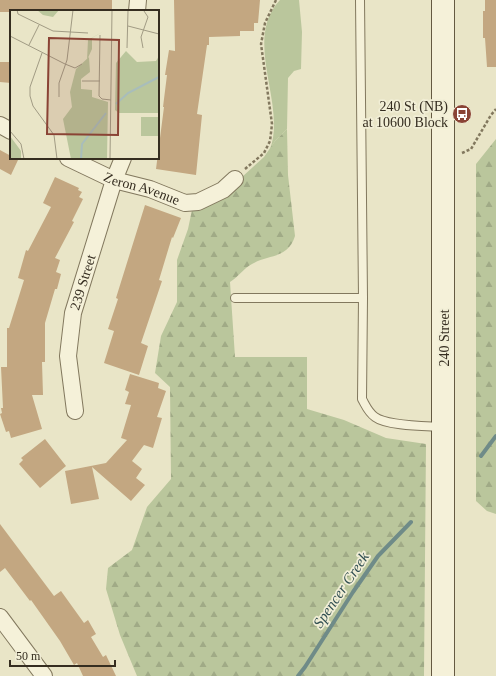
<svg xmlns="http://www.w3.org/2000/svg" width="496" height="676" font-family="Georgia,serif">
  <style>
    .grass { fill: #bac69c }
    .forest { fill: url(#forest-firs) }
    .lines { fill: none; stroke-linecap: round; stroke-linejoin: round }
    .stream { stroke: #6f8b88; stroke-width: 4 }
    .building { fill: #c3a781 }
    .lane-casing { stroke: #82785e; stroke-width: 10 }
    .street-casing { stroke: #82785e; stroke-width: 18 }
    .secondary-casing { stroke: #645941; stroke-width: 24 }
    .path { stroke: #82785e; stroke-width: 2.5; stroke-dasharray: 3 2; stroke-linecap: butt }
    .lane { stroke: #f5f1d9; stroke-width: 8 }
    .street { stroke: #f5f1d9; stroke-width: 16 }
    .secondary { stroke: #f5f1d9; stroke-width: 22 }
    .labels { text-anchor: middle; stroke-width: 3.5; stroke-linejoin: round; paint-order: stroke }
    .poi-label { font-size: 14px; fill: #352d20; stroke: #f1eed6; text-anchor: end }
    .street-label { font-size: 14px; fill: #352d20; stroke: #f1eed6 }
    .water-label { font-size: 15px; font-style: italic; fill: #314f52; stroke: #f1eed6 }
    .inset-river { fill: none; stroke: #a8bdbb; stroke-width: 2 }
    .inset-road { fill: none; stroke: #a19b84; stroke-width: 1 }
    .view { fill: #8a4335; fill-opacity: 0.15; stroke: #8a4335; stroke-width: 2 }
    .inset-edge { fill: none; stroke: #352d20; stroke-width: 2 }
  </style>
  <defs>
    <pattern id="forest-firs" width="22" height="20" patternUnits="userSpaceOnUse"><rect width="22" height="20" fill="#bac69c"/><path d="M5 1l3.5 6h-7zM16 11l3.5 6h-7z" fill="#a0aa86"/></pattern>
  </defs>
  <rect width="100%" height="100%" fill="#e9e5c7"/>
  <path class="grass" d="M280,0h19l3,32 -1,37 -7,2 -6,7 -1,51 -12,12 -5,8c17,-45 -28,-109 10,-149z"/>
  <path class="forest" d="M287,129l1,46 7,61c-7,23 -26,18 -43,28 -8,4 -14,13 -22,18l5,75h72v52l37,11 42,18 40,6 -2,232h-287l-17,-41 -14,-46 2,-21 24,-18 15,-43 24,-28 -1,-92 -15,-14 6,-37 16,-34v-42l11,-31 4,-19 50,-33 22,-20 11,-16z
    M496,139v375l-9,-3 -11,-10v-337z"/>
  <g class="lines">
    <path class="stream" d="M481,456l15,-20
      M298,676l7,-9 48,-75 25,-36 33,-34"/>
  </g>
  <path class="building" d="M0,0h112v11h-101v1h-11z
    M174,0h86l-2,23h-4v8h-14v5l-31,1v8h-2l-10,69 5,1 -6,60 -40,-6 8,-62h-1l4,-32h-2l4,-25 6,1z
    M485,0h11v67h-9l-2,-29h-2v-27h2z
    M0,62h11v21l-11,-1z
    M0,150l11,6v2l7,2 -7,15 -11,-6z
    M55,177l24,11 -1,2 4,2 -3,5 4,2 -11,22 2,1 -19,36 5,2 -4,12 5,2 -4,15h-2l-10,34v39h-3l1,33h-11l10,34 -31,9 -2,-7 -3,1 -6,-18 2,-1 -1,-5h2l-2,-41h6v-39h2l15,-48 -6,-2 8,-28 2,1 23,-44 -8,-4z
    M145,205l36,13 -8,20 -1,-1 -13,43 3,1 -21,62 7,3 -9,29 -35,-12 10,-32 -6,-2 10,-30 -2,-1z
    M130,374l29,9 -1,5 8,3 -9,26 5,1 -9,30 -9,-3 -12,16 10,8 -6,9 9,7 -14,16 -39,-34 7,32 -28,5 -6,-33 41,-8 21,-23 -6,-2 10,-33 -6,-1 4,-12 -4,-2z
    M45,439l21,27 -26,22 -21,-24 4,-4 -2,-2z
    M0,524l54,72 7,-5 23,32 4,-3 8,14 -5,3 12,20 3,-2 10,21h-33l-6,-13 -3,2 -14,-24 -29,-41 -1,1 -25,-33 -5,4z"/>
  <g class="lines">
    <defs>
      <path id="lane" d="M360,0l3,298 -1,101c4,7 6,13 13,18 12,9 50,9 66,10
        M235,298h128"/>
      <g id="street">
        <path d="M137,11l1,-11"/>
        <path d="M0,125l11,6"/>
        <path id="s1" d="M68,158l46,22 36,9 35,14 13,-1 25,-12 12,-11"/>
        <path id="s2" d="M75,411l-7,-55 5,-43 41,-133 9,-22"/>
        <path d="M0,617l44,59"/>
      </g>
      <path id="secondary" d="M443,0v676"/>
    </defs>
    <use href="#lane" class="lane-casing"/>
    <use href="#street" class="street-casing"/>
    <use href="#secondary" class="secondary-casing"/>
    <path class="path" d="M462,153l9,-4 20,-34 5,-6
      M245,169l19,-16 6,-12 2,-17 -11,-80 4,-21 11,-23"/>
    <use href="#lane" class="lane"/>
    <use href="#street" class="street"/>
    <use href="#secondary" class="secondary"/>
  </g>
  <defs>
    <symbol id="bus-disc" viewBox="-11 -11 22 22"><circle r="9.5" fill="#8a4335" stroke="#f1eed6"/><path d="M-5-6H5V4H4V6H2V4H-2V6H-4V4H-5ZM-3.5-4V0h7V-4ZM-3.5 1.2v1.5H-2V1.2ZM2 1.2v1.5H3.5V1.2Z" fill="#fff"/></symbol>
  </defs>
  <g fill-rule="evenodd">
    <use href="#bus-disc" x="451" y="103" width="22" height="22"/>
  </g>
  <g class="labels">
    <g class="poi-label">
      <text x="448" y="111">240 St (NB)<tspan x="448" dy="16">at 10600 Block</tspan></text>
    </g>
    <g class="street-label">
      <text dy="5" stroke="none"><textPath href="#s1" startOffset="80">Zeron Avenue</textPath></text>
      <text dy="5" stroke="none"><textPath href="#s2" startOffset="131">239 Street</textPath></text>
      <text transform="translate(444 338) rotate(-90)" y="5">240 Street</text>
    </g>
    <g class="water-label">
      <text transform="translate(341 590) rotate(-56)" y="5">Spencer Creek</text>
    </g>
  </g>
  <g transform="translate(10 10)">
    <rect width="149" height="149" fill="#e9e5c7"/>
    <path d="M94,21l-12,7v11l-5,11 1,-20zM131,107h18v19h-18z" fill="#bac69c"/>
    <path d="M27,0h22l-6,7 -10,-2zM116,41l11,11 19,-1 3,-5v57h-40l-4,-3 1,-47zM79,47l1,15 -9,7v10l11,1v7l16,5 -1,57h-36l-8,-40 9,-12 -2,-15 6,-23zM0,126l11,15v8h-11z" fill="#bac69c"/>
    <path class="inset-river" d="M106,94l12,-11 31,-16M71,149l1,-15 24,-31"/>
    <path class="inset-road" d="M7,0l1,4 35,17 35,2M118,16l31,8M90,25l-1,61 3,3 9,1M0,26l55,28 10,4 7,-4M19,35l10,-20M117,38l1,-37M133,38l-2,-11 7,-20 -4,-6M32,43l-12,34v9l3,10 21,29 3,24M72,71h18M49,87v-14l8,-23 6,-50M0,121l11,13 3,15M100,149l2,-149"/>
    <path class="view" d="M39,28l70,2 -1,95 -71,-1z"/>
    <rect width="149" height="149" class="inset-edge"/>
  </g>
  <path d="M10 660v6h105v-6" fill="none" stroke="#352d20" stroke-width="2"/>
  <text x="16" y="660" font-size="12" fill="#352d20" stroke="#f1eed6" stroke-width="3" paint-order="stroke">50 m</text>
</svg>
